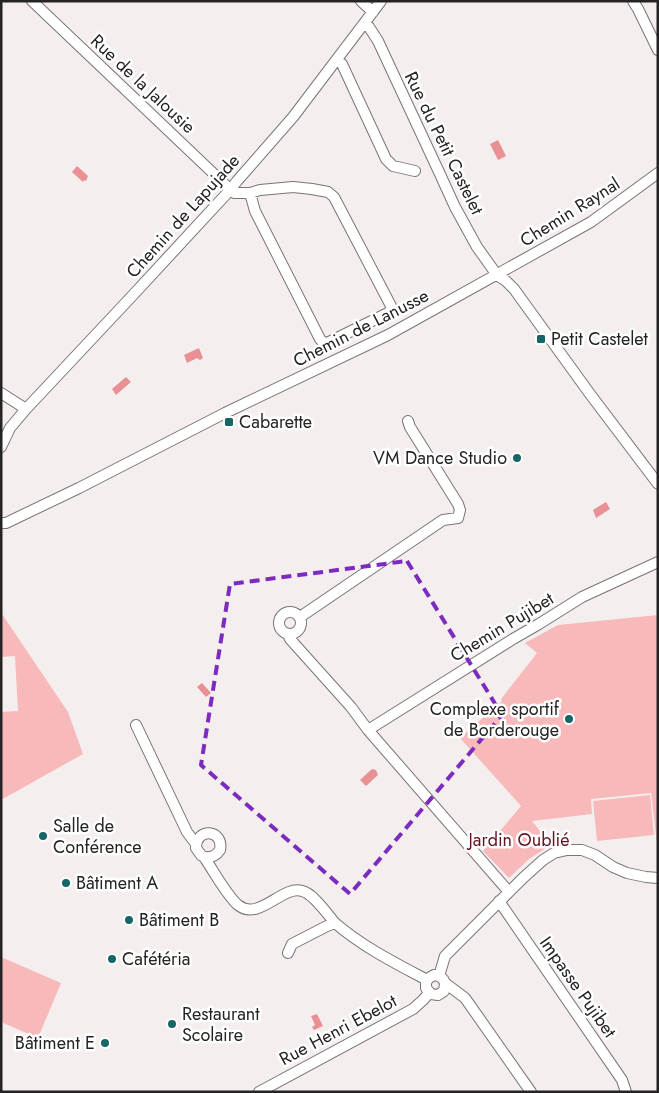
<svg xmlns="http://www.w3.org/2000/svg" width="659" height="1093" font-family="Jost,sans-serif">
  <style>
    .green { fill: #f8b9ba }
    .water { fill: #e89093 }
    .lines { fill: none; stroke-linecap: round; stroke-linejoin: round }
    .minor-casing { stroke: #7a7474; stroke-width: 12 }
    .minor { stroke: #fff; stroke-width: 10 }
    .marked { fill: none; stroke: #7b2cbf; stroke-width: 4; stroke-dasharray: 10 6; stroke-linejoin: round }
    .poi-dot { fill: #166567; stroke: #fff; stroke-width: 2 }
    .labels { text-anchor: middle; stroke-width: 5; stroke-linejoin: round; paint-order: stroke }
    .street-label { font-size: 18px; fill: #252323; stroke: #fff }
    .poi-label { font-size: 18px; fill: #252323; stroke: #fff; text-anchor: start }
    .park-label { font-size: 18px; fill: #61131f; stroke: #fff }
  </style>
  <rect width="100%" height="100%" fill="#f4eeee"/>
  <path class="green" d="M2,614l66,98 15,42 -82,46v-88l17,-1 -3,-55 -14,1v-42z
    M658,615v237l-7,-59 -60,6 1,15 -60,7 19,24 -22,14 -20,19 -26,-27 38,-45 -61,-68 42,-37 -1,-2 36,-46 -12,-10 33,-18z
    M650,795l4,40 -57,6 -4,-40z
    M1,957l60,26 -23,55 -37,-16z"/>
  <path class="water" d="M498,140l8,16 -8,4 -8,-16z
    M77,166l11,10 -2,5 -2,-1 -1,2 -11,-10z
    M199,348l4,10 -3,2 -3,-2 -10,5 -3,-8z
    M126,377l5,5 -15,13 -4,-6z
    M606,502l4,7 -14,9 -3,-8z
    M202,683l9,10 -5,4 -9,-10z
    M372,769l4,1 2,5 -12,11 -6,-6z
    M317,1014l6,12 -9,4 -2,-3 3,-2 -4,-9z"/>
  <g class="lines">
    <defs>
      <path id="minor" d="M32,1l202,192h16l10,-3 33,-3 19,2 16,3 6,5 57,109v4l-3,3 -61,30 -4,-1 -3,-3 -65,-128 -5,-18
        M361,1l12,11
        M633,1l5,8 20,41
        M364,24l5,3 9,14 61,131 16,35 22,40 20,28 9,6 8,8 76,105 68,90
        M337,61l5,3 44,95 7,7 22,5
        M1,393l25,16
        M1,447l9,-19 16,-19 107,-114 98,-106 6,-8 56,-64 88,-116
        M1,523h5l73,-35 146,-75 163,-78 203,-113 67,-49
        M279 623a11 11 0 1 1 22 0a11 11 0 1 1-22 0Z
        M300,617l143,-97 15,-2 2,-8 -2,-6 -48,-77 -2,-6
        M288,634l2,5 61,68 17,23 141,162
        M136,725l51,107 9,12
        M368,730l145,-91 26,-15 43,-27 76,-35
        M204,857c7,1 12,-1 16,-7 4,-21 -24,-23 -24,-2l5,7 3,2c9,13 23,39 34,48 21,17 44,-20 64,-14 11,2 26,24 33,32
        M499,901l123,179 4,12
        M288,953l4,-9 35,-18 8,-3c28,24 60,40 92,57
        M439,976l6,-20 78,-78 20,-18 11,-7 13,-3h15l13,5 18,12 14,6 19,4 12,1
        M445,983l-1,8 -6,4 -7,-1 -5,-6v-6l3,-4 5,-3 5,1 4,3 2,4 20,15 66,94
        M259,1092l154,-83 10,-9 6,-7"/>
    </defs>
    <use href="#minor" class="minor-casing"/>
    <use href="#minor" class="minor"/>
  </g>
  <path class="marked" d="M407,561l95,154 -152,179 -149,-129 29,-181z"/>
  <g class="poi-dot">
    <rect x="536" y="334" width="10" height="10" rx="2.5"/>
    <rect x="224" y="417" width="10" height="10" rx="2.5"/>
    <circle cx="517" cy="458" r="5"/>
    <circle cx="569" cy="719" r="5"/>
    <circle cx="43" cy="836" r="5"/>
    <circle cx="66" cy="883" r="5"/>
    <circle cx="129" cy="920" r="5"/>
    <circle cx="112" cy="959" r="5"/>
    <circle cx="172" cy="1024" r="5"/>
    <circle cx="105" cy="1043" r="5"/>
  </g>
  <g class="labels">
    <g class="street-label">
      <text transform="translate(143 84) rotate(43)" y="6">Rue de la Jalousie</text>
      <text transform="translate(444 143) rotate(64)" y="6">Rue du Petit Castelet</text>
      <text transform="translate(570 212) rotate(-32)" y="6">Chemin Raynal</text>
      <text transform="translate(183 216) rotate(-48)" y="6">Chemin de Lapujade</text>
      <text transform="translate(361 328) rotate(-27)" y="6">Chemin de Lanusse</text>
      <text transform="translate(502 627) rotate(-31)" y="6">Chemin Pujibet</text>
      <text transform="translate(578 987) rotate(55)" y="6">Impasse Pujibet</text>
      <text transform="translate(338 1030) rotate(-28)" y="6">Rue Henri Ebelot</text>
    </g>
    <g class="poi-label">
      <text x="551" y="345">Petit Castelet</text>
      <text x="239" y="428">Cabarette</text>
      <text x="507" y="464" text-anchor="end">VM Dance Studio</text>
      <text x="559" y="715" text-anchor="end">Complexe sportif<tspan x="559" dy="21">de Borderouge</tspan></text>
      <text x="53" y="832">Salle de<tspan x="53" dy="21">Conférence</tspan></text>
      <text x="76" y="889">Bâtiment A</text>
      <text x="139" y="926">Bâtiment B</text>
      <text x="122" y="965">Cafétéria</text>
      <text x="182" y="1020">Restaurant<tspan x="182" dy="21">Scolaire</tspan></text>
      <text x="95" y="1049" text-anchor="end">Bâtiment E</text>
    </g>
    <g class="park-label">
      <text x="519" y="846">Jardin Oublié</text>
    </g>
  </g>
  <rect width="659" height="1093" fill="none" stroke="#252323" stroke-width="5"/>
</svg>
